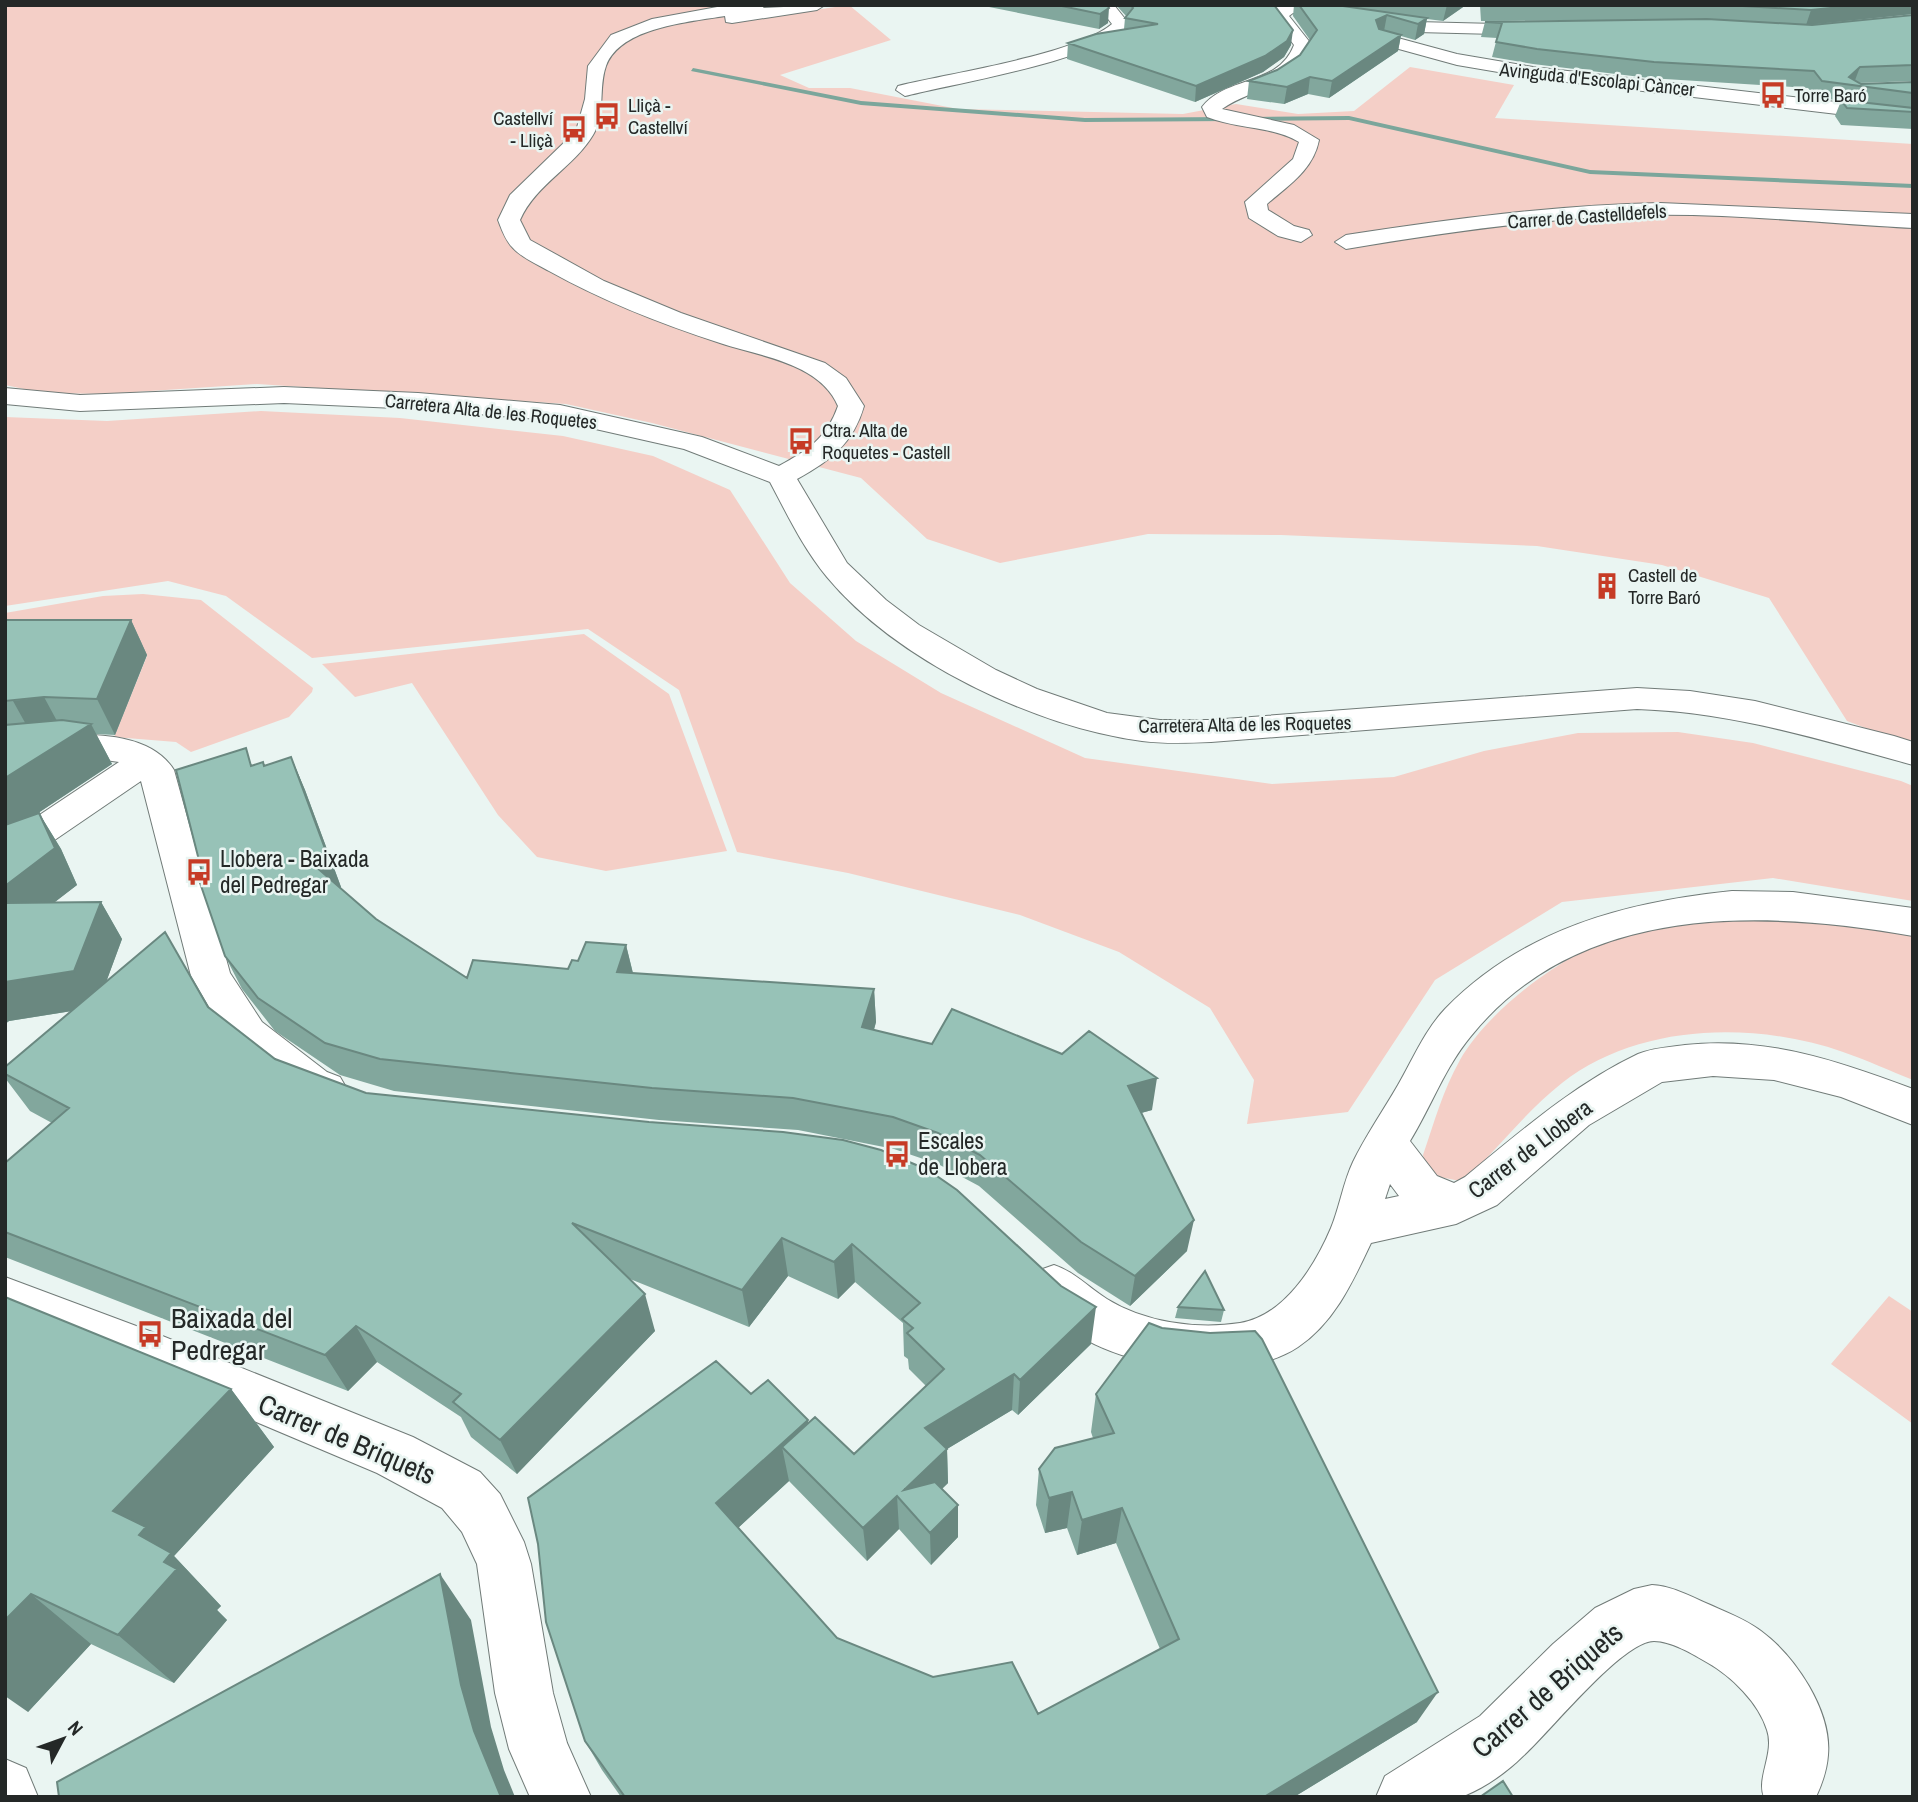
<svg xmlns="http://www.w3.org/2000/svg" width="1918" height="1802" font-family="'Archivo Narrow',sans-serif">
  <style>
    .green { fill: #f4cfc7 }
    .lines { fill: none; stroke-linecap: round; stroke-linejoin: round }
    .stream { fill: #7ba69b; fill-rule: evenodd }
    .minor-casing { stroke: #717b78; stroke-width: 2 }
    .minor { fill: #fff; fill-rule: evenodd }
    .wall { fill: #82a79d }
    .shaded-wall { fill: #6a8880 }
    .building { fill: #97c2b7; stroke: #6a8880; stroke-width: 2 }
    .labels { text-anchor: middle; stroke-width: 5; stroke-linejoin: round; paint-order: stroke }
    .far-street-label { font-size: 19px; fill: #242827; stroke: #eaf5f2 }
    .far-poi-label { font-size: 19px; fill: #242827; stroke: #eaf5f2; text-anchor: start }
    .poi-label { font-size: 23px; fill: #242827; stroke: #eaf5f2; text-anchor: start }
    .street-label { font-size: 23px; fill: #242827; stroke: #eaf5f2 }
    .near-poi-label { font-size: 28px; fill: #242827; stroke: #eaf5f2; text-anchor: start }
    .near-street-label { font-size: 28px; fill: #242827; stroke: #eaf5f2 }
  </style>
  <rect width="100%" height="100%" fill="#eaf5f2"/>
  <path class="green" d="M5,5h731l10,15 103,-15 42,35 -111,35 29,13h41l108,21 225,5 53,-10 62,10 56,-3 56,-44 104,18 -19,33 418,26v602l-66,-25 -78,-123 -107,-33 -125,-19 -256,-11 -133,-1 -148,29 -73,-24 -66,-61 -209,-55 -86,-19 -309,-20 -152,10 -62,-1 -38,-8z
    M261,411l139,7 163,18 90,20 77,34 60,93 66,58 85,52 144,65 187,26 122,-7 90,-26 94,-18 100,-1 75,11 148,38 12,5v115l-140,-23 -211,24 -127,78 -87,132 -101,12 7,-44 -44,-72 -91,-56 -99,-37 -172,-42 -111,-21 -58,-162 -91,-61 -276,29 -86,-62 -58,-15 -163,25v-189l102,4z
    M143,594l58,6 112,88 -1,4 -23,25 -98,35 -15,-10 -62,-5 33,-81 -142,1v-44l98,-17z
    M584,634l85,60 58,157 -121,20 -69,-14 -39,-42 -86,-132 -57,14 -33,-33z
    M1765,920h55l93,15v145c-23,-9 -46,-20 -70,-28 -89,-31 -204,-29 -281,31 -32,25 -59,59 -87,87l-15,11 -25,-5 -10,-13 -2,-8c11,-32 20,-65 37,-95 29,-52 114,-115 172,-128 44,-10 89,-10 133,-12z
    M1889,1296l24,16v112l-82,-60z"/>
  <g class="lines">
    <path class="stream" d="M693,68l168,33 224,17 145,-1 4,2 -4,2 -145,1 -224,-17 -170,-34z
      M1349,116l241,54 323,14v4l-323,-14 -241,-54 -98,1 -4,-2 4,-2z"/>
    <defs>
      <path id="minor" d="M728,5h37l-2,3 62,-3 -8,5 -85,13 -6,-1 -1,-6c-35,6 -105,11 -119,50 -8,22 0,48 -13,69 -19,32 -57,49 -73,85l10,20 74,41 77,32 144,50 21,15 18,28c-11,38 -34,55 -67,73l50,84 39,37 33,25 77,45 41,19 70,24 53,7h51l426,-32 53,3 65,10 139,35 19,6v23c-92,-25 -180,-53 -276,-56l-426,33c-23,1 -46,2 -69,-1 -107,-14 -245,-80 -315,-164 -24,-29 -40,-63 -57,-95l-86,-33 -124,-28 -142,-12 -134,-6 -204,8 -75,-7v-16l75,7 204,-8 134,6 142,12 142,32 77,29c29,-16 48,-28 59,-60 -18,-43 -79,-50 -118,-63 -59,-19 -117,-42 -171,-72 -12,-7 -27,-13 -36,-23 -8,-8 -11,-18 -15,-28l12,-25 66,-64 9,-32 3,-33 23,-31 41,-16z
        M1097,5h17l16,20c-27,34 -178,59 -225,71l-9,-6 2,-4c52,-13 177,-31 214,-62z
        M1266,5h42l109,17 119,3 9,5 -9,5 -119,-3 -124,-19 -4,3 23,29c-15,43 -57,41 -90,64l72,16 25,15c-6,30 -30,45 -52,64l1,6 26,16 15,4 3,5 -11,7 -23,-6 -29,-18 -4,-16 48,-43 6,-17c-27,-16 -62,-13 -92,-25l-5,-10c25,-32 76,-20 92,-62l-22,-29 4,-6z
        M1383,34l74,20 76,13 380,44v12l-380,-45 -76,-13 -80,-22 -3,-4z
        M1660,203l253,11v14c-99,-5 -199,-17 -298,-12 -90,5 -180,18 -269,33l-11,-7 11,-7c104,-16 209,-30 314,-32z
        M63,735c38,-1 89,0 111,35l56,203 32,49 65,50 13,5 7,12 -7,12 -15,5 -28,-10 -65,-50 -41,-70 -50,-195 -123,84 -13,4v-31l114,-76 -35,-5 -79,8v-22z
        M1732,891l61,1 120,16v28c-153,-27 -334,-33 -442,100 -26,31 -40,71 -61,105l27,35 17,7 11,-6c55,-45 108,-92 173,-123 15,-6 31,-7 47,-9 80,-9 154,16 228,44v36l-72,-28 -67,-17 -61,-4 -51,6 -73,43 -92,80 -41,19 -85,19c-18,38 -36,79 -73,104 -69,46 -232,17 -268,-61l7,-15 17,-6c21,7 34,22 53,34 37,23 89,31 133,24 44,-7 75,-57 91,-95 9,-22 12,-45 22,-66 13,-27 30,-51 45,-77 15,-26 27,-55 47,-76 78,-80 180,-107 287,-118zM1390,1184l9,12 -14,3z
        M5,1277l150,56 258,104 67,35 20,22 24,48 7,22 22,129 14,50 24,54h-61l-21,-48 -14,-56 -18,-129 -15,-32 -20,-24 -65,-35 -256,-108 -116,-44z
        M1652,1585c20,1 38,11 56,19 18,8 37,15 53,27 34,25 71,80 67,124 -1,15 -6,29 -12,42h-52c-8,-19 11,-44 3,-67 -8,-27 -36,-54 -59,-67 -15,-9 -37,-22 -54,-22 -32,0 -105,92 -131,115 -15,15 -37,31 -57,39 -14,6 -71,2 -90,2l9,-21 95,-60 73,-72 42,-36 39,-19z
        M5,1759l21,9 12,29h-33z"/>
    </defs>
    <use href="#minor" class="minor-casing"/>
    <use href="#minor" class="minor"/>
  </g>
  <path class="wall" d="M979,5h128l1,18 -9,6z
    M1116,5h158l17,40 -7,12 -21,15 -68,30 -128,-43 1,-16 56,-14 1,-11 1,-2z
    M1294,5h172l-23,16 -16,-2 -3,15 -9,6 -14,-4 -3,15 -69,47 -21,-4 -24,10 -37,-5 2,-18 28,-11 23,-15 10,-15 -17,-24z
    M1480,5h433v9l-103,11 103,-10v66l-54,2 2,1 52,-2v47l-72,-4 -6,-9 6,-15 -25,-4 -8,-9 -159,-10 -116,-14 -41,-7 5,-19 -16,-1 4,-15 185,-2 -189,1z
    M5,620h126l16,35 -32,80 -19,-1 16,30 -74,49h1l22,36 16,36 -24,18 48,-1 21,37 -16,43 102,25 67,52 91,34 283,29 442,222 -73,71 -6,-5 -65,39 1,34 -6,6 16,48 -27,28 -32,-36 -32,32 -78,-80 -51,47 99,110 96,39 105,37 122,-65 -44,-106 -39,12 -10,-27 -22,5 -9,-28 3,-36 54,-31 -2,-6 5,-38 321,328 -123,75h-673l-19,-27 -17,-29 166,-347 57,26v3l46,31 72,-68 -17,-17 -1,-10 -4,-3 -1,-33 -48,-41 -17,17 -50,-23 -39,51 -119,-48 25,52 -138,143 -46,-37 -10,-20 -84,-55 -29,29 -343,-134v-94l47,-40 -22,-12 -25,-33v-11l67,-56 -63,10 -4,3z
    M291,757l14,33 36,97 -1,1 36,31 91,59 101,-9 10,-8 48,-16 7,28 241,16 2,33 -2,8 278,80 -11,3 46,138 -57,55 -52,-33 -99,-87 -41,-22 -44,-15 -96,-19 -139,-10 -265,-29 -54,-16 -65,-44 -33,-42 -17,-33 -22,-80 51,-111 11,1z
    M5,1297l226,92 43,58 -100,109 47,50 -4,4 10,10 -53,63 -83,-39 -63,68z
    M1178,1307l46,3 -3,12 -46,-4z"/>
  <path class="shaded-wall" d="M1447,5h19l-23,16z
    M1860,5h53v9l-107,11 5,-15z
    M1109,8l-1,15 -9,6 1,-15z
    M1387,15l-3,16 -11,6 3,-17z
    M1427,18l-3,16 -9,6 3,-16z
    M1293,30l-2,15 -7,12 -21,15 -68,30 1,-16z
    M1401,35l-3,16 -69,47 3,-17z
    M1860,67l-6,16 -5,-6z
    M1310,77l-2,17 -24,10 3,-17z
    M131,620l16,35 -32,80 -18,-36z
    M44,697l19,35 -30,5 -20,-36z
    M91,724l21,40 -107,71v-57z
    M291,757l14,33 36,97 -19,6 -14,-33z
    M39,813l22,36 16,36 -71,55 -1,-54z
    M101,902l21,37 -25,68 -88,14 -4,3v-42z
    M626,945l8,33 -17,-6z
    M874,989l2,33 -11,38 -3,-33z
    M1157,1078l-5,32 -29,8 5,-32z
    M1194,1220l-7,31 -57,55 5,-30z
    M782,1238l6,38 -39,51 -7,-37z
    M852,1244l3,38 -17,17 -4,-37z
    M645,1294l10,37 -138,143 -17,-34z
    M1096,1307l-5,37 -73,71 2,-35z
    M356,1326l21,36 -29,29 -23,-36z
    M1014,1374l-2,36 -65,39 1,34 -34,32 -10,-25 21,-62z
    M231,1389l43,58 -100,109 47,50 -4,4 10,10 -53,63 -56,-48 -5,-124z
    M808,1420l6,38 -32,-11 7,34 -63,58 -10,-36z
    M1072,1492l-5,36 -22,5 4,-35z
    M897,1496l2,33 -32,32 -4,-33z
    M958,1505v32l-27,28 -1,-32z
    M1122,1508l-6,35 -39,12 5,-35z
    M440,1574l31,46 20,107 13,43 11,27h-14l-27,-66 -13,-46z
    M31,1594l60,50 -63,68 -23,-16v-76z
    M1438,1692l-21,30 -123,75h-30z"/>
  <path class="building" d="M1057,5h50l2,3 -9,6z
    M1131,5h143l19,25 -6,11 -22,15 -69,30 -128,-43 28,-9 62,-10 -33,-6 8,-10z
    M1299,5h37l91,13 -9,6 -31,-9 -11,5 3,9 22,6 -69,46 -22,-4 -23,10 -38,-6 28,-11 23,-15 17,-25z
    M1484,5h83l-83,1z
    M1726,5h134l-49,5z
    M1913,15v50l-53,2 -11,10 12,7 52,-2v11l-91,-12 -8,-10 -160,-9 -117,-13 -41,-7 6,-19 -17,-1 222,-3 105,6z
    M1841,100l72,8v4l-66,-4z
    M5,620h126l-34,79 -53,-2 -39,4z
    M62,720l29,4 -86,54v-53z
    M246,748l5,18 12,-4 1,4 27,-9 36,97 -19,6 68,59 91,59 6,-18 95,9 4,-9 6,1 8,-19 40,3 -9,27 257,17 -12,38 70,17 20,-35 110,45 27,-23 68,47 -29,8 66,134 -59,56 -54,-34 -101,-87 -42,-22 -45,-16 -100,-19 -141,-10 -272,-29 -55,-16 -67,-45 -33,-42 -27,-79 5,-1 -27,-106z
    M39,813l16,35 -50,38v-61z
    M101,902l-27,69 -69,11v-79z
    M165,932l43,75 67,52 91,34 283,29 134,10 60,8 38,10 47,20 29,20 104,96 35,21 -76,73 -6,-6 -89,54 22,21 -43,41 31,-8 23,23 -28,28 -33,-37 -34,32 -81,-81 33,-30 39,37 90,-85 -37,-36 6,-5 -11,-9 18,-16 -68,-59 -18,18 -52,-24 -40,52 -170,-67 73,71 -145,146 -47,-38 8,-8 -105,-68 -31,29 -320,-123v-69l64,-55 -64,-34v-7z
    M1205,1271l19,39 -46,-3z
    M5,1297l226,92 -118,122 33,16 -7,8 32,18 -7,9 13,7 -59,66 -87,-41 -26,26z
    M1149,1323l13,5 48,5 45,-2 7,8 176,353 -174,105h-639l-40,-56 -39,-119 -8,-78 -10,-46 188,-137 35,33 17,-14 40,40 -92,83 121,135 96,39 79,-15 26,52 141,-75 -57,-131 -40,12 -10,-28 -23,6 -10,-29 16,-21 59,-15 -18,-39z
    M440,1574l21,111 13,46 27,66h-442l-2,-15z
    M1503,1781l10,16h-33z"/>
  <defs>
    <symbol id="bus-bare" viewBox="-9 -9 18 18"><path d="M-5-6H5V4H4V6H2V4H-2V6H-4V4H-5ZM-3.5-4V0h7V-4ZM-3.5 1.2v1.5H-2V1.2ZM2 1.2v1.5H3.5V1.2Z" fill="#c63b25" stroke="#eaf5f2" stroke-width="2.5" paint-order="stroke"/></symbol>
    <symbol id="building-bare" viewBox="-9 -9 18 18"><path d="M-4-6H4V6H1V3H-1V6H-4ZM-2.5-4.3h1.7v1.8h-1.7ZM.8-4.3h1.7v1.8H.8ZM-2.5-1h1.7V.8h-1.7ZM.8-1h1.7V.8H.8Z" fill="#c63b25" stroke="#eaf5f2" stroke-width="2.5" paint-order="stroke"/></symbol>
  </defs>
  <g fill-rule="evenodd">
    <use href="#bus-bare" x="1754" y="76" width="38" height="38"/>
    <use href="#bus-bare" x="588" y="97" width="38" height="38"/>
    <use href="#bus-bare" x="555" y="110" width="38" height="38"/>
    <use href="#bus-bare" x="782" y="422" width="38" height="38"/>
    <use href="#building-bare" x="1588" y="567" width="38" height="38"/>
    <use href="#bus-bare" x="180" y="853" width="38" height="38"/>
    <use href="#bus-bare" x="878" y="1135" width="38" height="38"/>
    <use href="#bus-bare" x="131" y="1315" width="38" height="38"/>
  </g>
  <g class="labels">
    <g class="far-street-label">
      <text transform="translate(1597 79) rotate(6)" y="7">Avinguda d'Escolapi Càncer</text>
      <text transform="translate(1587 216) rotate(-4)" y="7">Carrer de Castelldefels</text>
      <text transform="translate(491 411) rotate(6)" y="7">Carretera Alta de les Roquetes</text>
      <text transform="translate(1245 724) rotate(-1)" y="7">Carretera Alta de les Roquetes</text>
    </g>
    <g class="far-poi-label">
      <text x="1794" y="102">Torre Baró</text>
      <text x="628" y="112">Lliçà -<tspan x="628" dy="22">Castellví</tspan></text>
      <text x="553" y="125" text-anchor="end">Castellví<tspan x="553" dy="22">- Lliçà</tspan></text>
      <text x="822" y="437">Ctra. Alta de<tspan x="822" dy="22">Roquetes - Castell</tspan></text>
      <text x="1628" y="582">Castell de<tspan x="1628" dy="22">Torre Baró</tspan></text>
    </g>
    <g class="poi-label">
      <text x="220" y="867">Llobera - Baixada<tspan x="220" dy="26">del Pedregar</tspan></text>
      <text x="918" y="1149">Escales<tspan x="918" dy="26">de Llobera</tspan></text>
    </g>
    <g class="street-label">
      <text transform="translate(1530 1149) rotate(-37)" y="8">Carrer de Llobera</text>
    </g>
    <g class="near-poi-label">
      <text x="171" y="1328">Baixada del<tspan x="171" dy="32">Pedregar</tspan></text>
    </g>
    <g class="near-street-label">
      <text transform="translate(347 1439) rotate(23)" y="10">Carrer de Briquets</text>
      <text transform="translate(1547 1690) rotate(-41)" y="10">Carrer de Briquets</text>
    </g>
  </g>
  <rect width="1918" height="1802" fill="none" stroke="#242827" stroke-width="14"/>
  <g transform="translate(63 1739) rotate(49)" stroke="#eaf5f2" stroke-width="5" paint-order="stroke">
  <path d="M0-5L12 26L0 18L-12 26Z" fill="#242827"/>
  <text y="-10" font-size="19" font-weight="bold" text-anchor="middle" fill="#242827">N</text>
  </g>
</svg>
